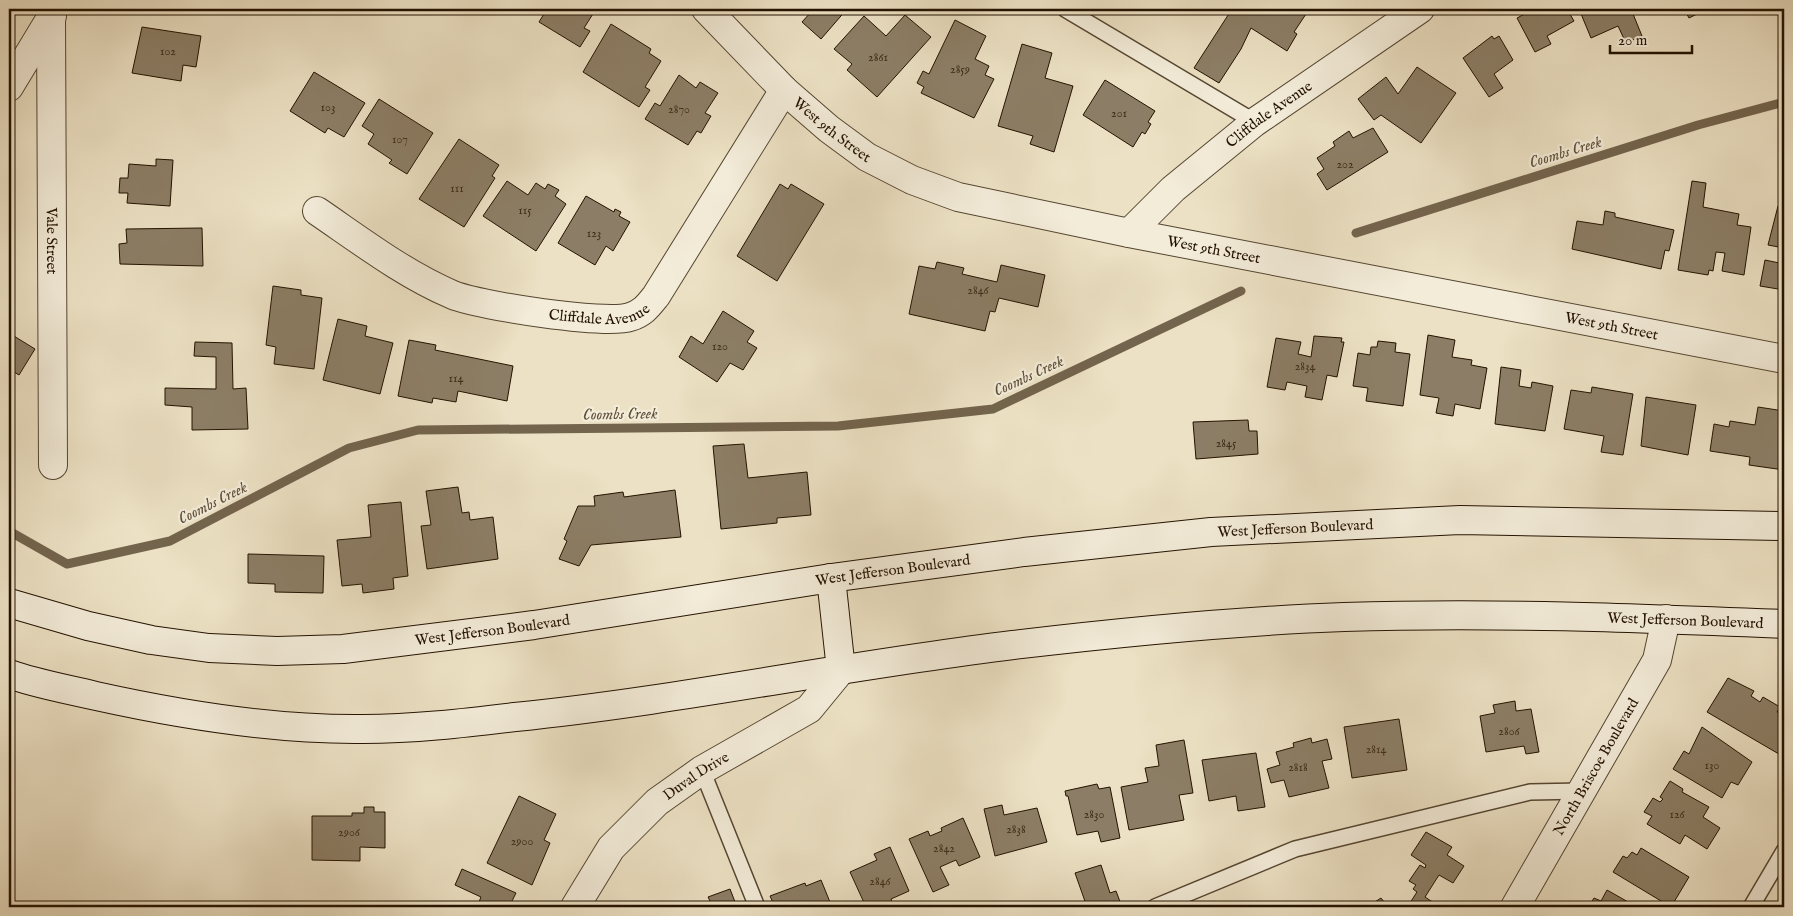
<svg xmlns="http://www.w3.org/2000/svg" width="1793" height="916" font-family="'IM FELL English',serif">
  <style>
    .lines { fill: none; stroke-linecap: round; stroke-linejoin: round }
    .stream { stroke: #73644d; stroke-width: 9 }
    .building { fill: #8c7e66; stroke: #231200 }
    .service-casing { stroke: #554631; stroke-width: 18 }
    .minor-casing { stroke: #554631; stroke-width: 30 }
    .secondary-casing { stroke: #231200; stroke-width: 30 }
    .service { stroke: #f3ecd9; stroke-width: 15 }
    .minor { stroke: #f3ecd9; stroke-width: 28 }
    .secondary { stroke: #f3ecd9; stroke-width: 28 }
    .labels { text-anchor: middle; stroke-width: 4.5; stroke-linejoin: round; paint-order: stroke }
    .number-label { font-size: 12px; fill: #3d2d1a }
    .street-label { font-size: 15px; fill: #231200; stroke: #f3ecd9 }
    .water-label { font-size: 16px; font-style: italic; fill: #5f503a; stroke: #f3ecd9 }
  </style>
  <rect width="100%" height="100%" fill="#ece1c4"/>
  <filter id="stains"><feTurbulence type="fractalNoise" baseFrequency=".004" numOctaves="4"/><feColorMatrix values="0 0 0 0 .2 0 0 0 0 .09 0 0 0 0 .02 0 0 0 .5 -.17"/></filter>
  <radialGradient id="worn" r=".72"><stop offset=".6" stop-color="#630" stop-opacity="0"/><stop offset="1" stop-color="#630" stop-opacity=".3"/></radialGradient>
  <g class="lines">
    <path class="stream" d="M1356,233l342,-108 86,-23
      M9,531l58,33 103,-23 179,-93 69,-18 420,-4 155,-17 248,-118"/>
  </g>
  <path class="building" d="M547,9h49l-12,19 6,3 -10,16 -41,-25z
    M810,9h37l-26,30 -19,-17 10,-11z
    M1232,9h67l7,5 -12,18 3,2 -10,17 -36,-23 -10,21 -22,34 -25,-15z
    M1534,9h33l7,12 -27,15 4,8 -16,8 -18,-34z
    M1579,9h52l11,27 -16,7 -8,-17 -27,12z
    M1684,9h23l-18,9z
    M905,15l26,22 -54,60 -30,-27 5,-6 -18,-15 30,-33 22,20z
    M955,20l31,16 -11,23 14,7 -4,9 9,4 -20,39 -53,-25 3,-6 -7,-4 6,-12 6,3z
    M611,24l40,25 -2,4 12,8 -16,26 5,3 -11,17 -56,-35z
    M142,27l59,9 -5,31 -13,-2 -2,16 -49,-8z
    M1492,36l2,3 5,-3 14,24 -19,14 9,14 -14,9 -26,-39z
    M1022,44l30,9 -7,25 28,8 -19,66 -24,-8 3,-8 -35,-10z
    M1417,67l39,26 -35,50 -40,-28 -7,5 -16,-21 28,-22 12,17z
    M314,72l51,31 -21,34 -16,-9 -3,5 -35,-22z
    M679,75l17,13 4,-6 18,11 -13,20 6,3 -10,17 -4,-2 -9,14 -43,-26 10,-16 5,3z
    M1105,80l50,31 -7,11 3,2 -6,10 -3,-2 -9,15 -50,-32z
    M379,99l54,34 -26,41 -18,-11 3,-3 -24,-16 6,-10 -12,-8z
    M1373,128l15,24 -61,38 -10,-16 7,-5 -7,-11 18,-12 -2,-4 16,-11 4,7z
    M459,139l40,26 -7,11 3,2 -31,49 -45,-28z
    M156,159l17,1 -3,46 -43,-3 1,-10h-9l1,-15h8l1,-14 27,2z
    M507,181l21,14 8,-12 9,6 3,-5 11,6 -4,6 11,8 -30,47 -53,-35z
    M1692,181l14,2 -3,24 36,7 -2,11 14,2 -7,48 -22,-4 3,-18 -9,-1 -3,19 -4,-1 -1,5 -30,-5z
    M780,184l8,5 3,-5 33,20 -47,77 -40,-25z
    M586,196l28,16 1,-3 6,3 -2,4 11,6 -17,29 -7,-5 -11,19 -37,-22z
    M1778,206l6,1v41l-16,-3z
    M1605,211l10,2v4l59,13 -5,21 -4,-1 -4,19 -89,-20 5,-28 26,4z
    M202,228l1,38 -83,-2 -1,-20 8,-1 -1,-14z
    M1765,260l19,4v26l-24,-4z
    M937,262l27,6 -2,6 35,8 4,-17 44,10 -7,32 -39,-9 -4,14 -5,-1 -5,20 -76,-17 10,-48 16,3z
    M273,286l28,4v5l21,3 -8,71 -40,-5 2,-17 -10,-2z
    M723,311l31,20 -7,11 10,6 -14,22 -13,-7 -13,19 -38,-25 12,-21 12,8z
    M338,319l29,7 -2,10 28,7 -13,51 -57,-14z
    M9,333l26,16 -16,26 -10,-6z
    M1428,335l27,5 -3,17 20,3 -1,5 16,3 -7,41 -25,-5 -2,12 -17,-3 3,-15 -19,-3z
    M1314,336l28,2 -1,4h3l-7,35 -10,-2 -5,25 -17,-3 2,-11 -20,-4 -2,8 -18,-3 9,-49 25,4 -3,12 13,3z
    M409,340l27,5 -1,5 78,16 -6,35 -49,-10 -2,11 -23,-4 -1,5 -34,-7z
    M1378,341l18,2 -1,9 15,2 -7,52 -37,-5 2,-13 -15,-2 5,-33 12,2 1,-8h6z
    M195,342l37,1 1,46 13,-1 2,41 -56,1v-23l-27,-2v-17l51,1v-32l-22,-1z
    M1501,367l20,3 -2,16 12,2 1,-6 21,4 -8,45 -50,-7z
    M1592,387l41,7 -10,61 -22,-3 3,-16 -40,-7 7,-39 20,3z
    M1646,397l50,8 -8,50 -47,-9z
    M1758,407l26,4v59l-35,-5 1,-8 -40,-6 4,-27 15,3 1,-6 25,4z
    M1248,420l1,11h8l1,23 -62,5 -3,-37z
    M744,444l4,34 59,-6 4,43 -34,3v5l-56,6 -8,-83z
    M458,487l4,26 7,-1 1,8 23,-3 5,42 -71,10 -6,-43 10,-1 -5,-34z
    M675,490l6,47 -90,8 -12,21 -20,-7 8,-18 -3,-2 14,-33h17l-1,-10 29,-4 1,5z
    M401,502l7,74 -15,2 1,11 -31,4 -1,-9 -20,2 -5,-46 34,-3 -3,-32z
    M248,554l76,2 -1,37 -48,-1v-8l-27,-1z
    M1728,678l26,13 -3,5 9,6 3,-5 17,10 -3,5 7,4v41l-77,-45z
    M1515,701l1,10 15,-2 8,43 -13,2 -2,-8 -38,6 -6,-36 15,-3 -2,-8z
    M1399,719l8,51 -55,8 -8,-51z
    M1702,727l50,35 -14,23 -7,-3 -9,16 -49,-29 11,-18 5,3z
    M1311,738l1,5 15,-4 5,20 -10,2 7,27 -40,9 -5,-17 -13,3 -4,-14 13,-4 -4,-13 18,-5 -1,-4z
    M1184,740l9,53 -14,2 5,25 -55,10 -8,-43 27,-5 -3,-14 14,-2 -3,-21z
    M1256,753l9,54 -27,4 -2,-15 -27,5 -7,-41z
    M1670,781l13,8 -1,3 27,15 -6,10 17,11 -13,21 -22,-14 -5,9 -33,-20 5,-8 -8,-4 9,-14 7,4 3,-3 -3,-2z
    M1097,784l2,5 11,-2 10,51 -19,4 -3,-11 -21,4 -9,-39h-2l-1,-5z
    M519,796l37,18 -12,26 6,3 -18,42 -45,-22z
    M1002,805l2,10 33,-7 10,34 -52,14 -11,-47z
    M364,807h10v5h11v36l-25,-1v14l-48,-1v-44h40v-3h12z
    M963,818l17,39 -21,9 -3,-6 -16,7 9,18 -16,7 -24,-53 19,-8 2,5 12,-5 -1,-3z
    M1426,832l26,15 -5,8 17,11 -11,17 -14,-8 -14,22 15,10h-30l-2,-1 9,-14 -4,-3 3,-4 -7,-4 11,-16 5,3 1,-3 -15,-10z
    M890,847l19,44 -18,8 3,8h-28l-16,-35 27,-12 -3,-6z
    M1641,848l48,29 -18,30 -58,-35 10,-16 4,2 5,-6 5,3z
    M1101,865l9,28 6,-2 6,16h-35l-12,-34z
    M462,869l54,24 -7,14h-32l4,-10 -26,-12z
    M821,880l11,27h-57l-5,-11 35,-13 1,3z
    M730,889l7,18h-24l-5,-10z
    M1607,890l30,17h-49l6,-9 7,3z
    M1381,898l7,9h-21z"/>
  <g class="lines">
    <defs>
      <path id="service" d="M1065,9l190,113
        M702,770l55,137
        M1155,907l140,-58 235,-57 52,-1
        M1751,907l33,-56"/>
      <g id="minor">
        <path id="s1" d="M706,9l78,81 45,39 38,28 45,23 46,17 171,36 655,126"/>
        <path id="s2" d="M51,17l2,448"/>
        <path d="M9,87l43,-71"/>
        <path id="s3" d="M317,211c44,30 87,63 136,84 28,11 152,30 177,22 13,-4 18,-11 26,-21l128,-206"/>
        <path id="s4" d="M1129,233l44,-44 82,-67 165,-113"/>
        <path id="s5" d="M575,907l36,-59 46,-46 45,-32 107,-61 32,-39"/>
        <path id="s6" d="M1515,907l142,-247 9,-41"/>
      </g>
      <g id="secondary">
        <path d="M831,578l10,92"/>
        <path id="s7" d="M9,603l79,23 63,14 58,8 68,3 66,-2 191,-24 297,-47 193,-26 187,-20 249,-12 324,6"/>
        <path id="s8" d="M9,674c28,10 58,15 87,22 86,19 178,34 267,33 50,0 102,-6 152,-12 167,-17 331,-52 498,-72 110,-13 221,-24 331,-28 147,-5 294,1 440,7"/>
      </g>
    </defs>
    <use href="#service" class="service-casing"/>
    <use href="#minor" class="minor-casing"/>
    <use href="#secondary" class="secondary-casing"/>
    <use href="#service" class="service"/>
    <use href="#minor" class="minor"/>
    <use href="#secondary" class="secondary"/>
  </g>
  <g class="labels">
    <g class="number-label">
      <text x="168" y="55">102</text>
      <text x="878" y="61">2861</text>
      <text x="960" y="73">2859</text>
      <text x="328" y="111">103</text>
      <text x="679" y="113">2870</text>
      <text x="1119" y="117">201</text>
      <text x="400" y="143">107</text>
      <text x="1345" y="168">202</text>
      <text x="457" y="192">111</text>
      <text x="525" y="214">115</text>
      <text x="594" y="237">123</text>
      <text x="978" y="294">2846</text>
      <text x="720" y="350">120</text>
      <text x="1305" y="370">2834</text>
      <text x="456" y="382">114</text>
      <text x="1226" y="447">2845</text>
      <text x="1509" y="735">2806</text>
      <text x="1376" y="753">2814</text>
      <text x="1712" y="769">130</text>
      <text x="1298" y="771">2818</text>
      <text x="1094" y="818">2830</text>
      <text x="1677" y="818">126</text>
      <text x="1016" y="833">2838</text>
      <text x="349" y="836">2906</text>
      <text x="522" y="845">2900</text>
      <text x="944" y="852">2842</text>
      <text x="880" y="885">2846</text>
    </g>
    <g class="street-label">
      <text dy="5" stroke="none"><textPath href="#s4" startOffset="184">Cliffdale Avenue</textPath></text>
      <text dy="5" stroke="none"><textPath href="#s1" startOffset="175">West 9th Street</textPath></text>
      <text dy="5" stroke="none"><textPath href="#s2" startOffset="224">Vale Street</textPath></text>
      <text dy="5" stroke="none"><textPath href="#s1" startOffset="580">West 9th Street</textPath></text>
      <text dy="5" stroke="none"><textPath href="#s3" startOffset="309">Cliffdale Avenue</textPath></text>
      <text dy="5" stroke="none"><textPath href="#s1" startOffset="985">West 9th Street</textPath></text>
      <text dy="5" stroke="none"><textPath href="#s7" startOffset="1300">West Jefferson Boulevard</textPath></text>
      <text dy="5" stroke="none"><textPath href="#s7" startOffset="895">West Jefferson Boulevard</textPath></text>
      <text dy="5" stroke="none"><textPath href="#s8" startOffset="1689">West Jefferson Boulevard</textPath></text>
      <text dy="5" stroke="none"><textPath href="#s7" startOffset="490">West Jefferson Boulevard</textPath></text>
      <text dy="5" stroke="none"><textPath href="#s6" startOffset="162">North Briscoe Boulevard</textPath></text>
      <text dy="5" stroke="none"><textPath href="#s5" startOffset="181">Duval Drive</textPath></text>
    </g>
    <g class="water-label">
      <text transform="translate(1565 151) rotate(-17)" y="6">Coombs Creek</text>
      <text transform="translate(1028 375) rotate(-25)" y="6">Coombs Creek</text>
      <text transform="translate(620 413) rotate(-1)" y="6">Coombs Creek</text>
      <text transform="translate(212 502) rotate(-27)" y="6">Coombs Creek</text>
    </g>
  </g>
  <rect width="1793" height="916" fill="none" stroke="#ece1c4" stroke-width="30"/>
  <rect x="10" y="10" width="1773" height="896" fill="none" stroke="#231200" stroke-width="2.5"/>
  <rect x="15" y="15" width="1763" height="886" fill="none" stroke="#231200"/>
  <path d="M1610 45v8h82v-8" fill="none" stroke="#231200" stroke-width="2.5"/>
  <text x="1618" y="45" font-size="15" fill="#231200" stroke="#f3ecd9" stroke-width="4" paint-order="stroke">20 m</text>
  <rect width="100%" height="100%" filter="url(#stains)"/>
  <rect width="100%" height="100%" fill="url(#worn)"/>
</svg>
